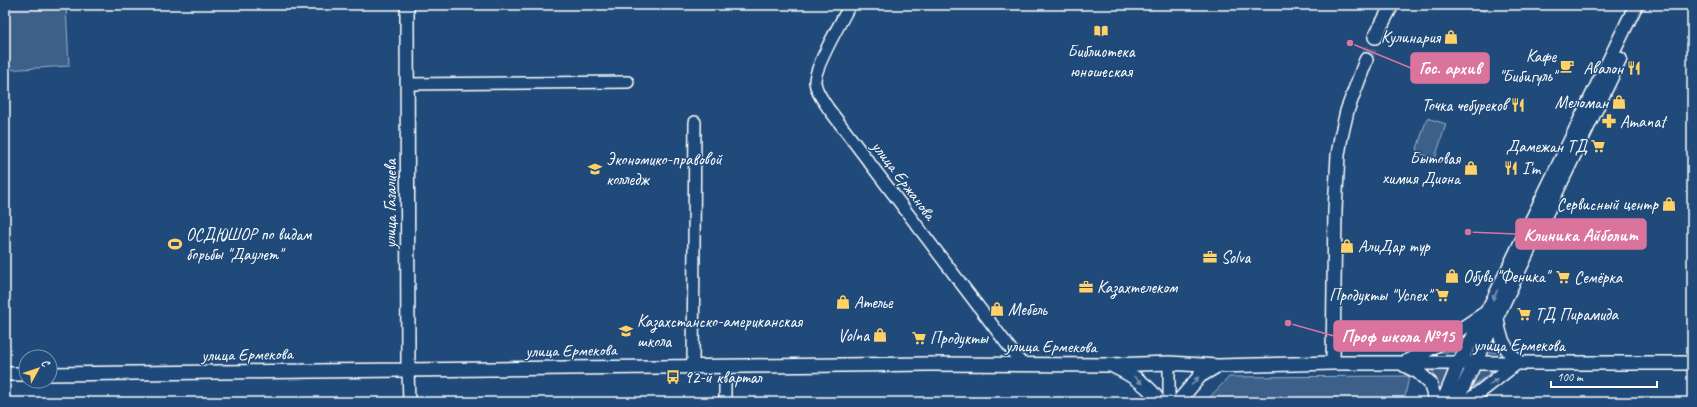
<svg xmlns="http://www.w3.org/2000/svg" width="1697" height="407" font-family="Caveat,sans-serif">
  <style>
    .green { fill: #3c618b; stroke: #9eb0c5 }
    .lines { fill: none; stroke-linecap: round; stroke-linejoin: round }
    .major-tunnel { stroke: #41658e; stroke-width: 13; stroke-dasharray: 13 6; stroke-linecap: butt }
    .minor-casing { stroke: #fff; stroke-width: 14 }
    .major-casing { stroke: #fff; stroke-width: 16 }
    .minor { stroke: #1f4a7a; stroke-width: 11 }
    .major { stroke: #1f4a7a; stroke-width: 13 }
    .oneway { fill: #7992af }
    .labels { text-anchor: middle; stroke-width: 3; stroke-linejoin: round; paint-order: stroke }
    .poi-label { font-size: 17px; fill: #fff; stroke: #1f4a7a; text-anchor: start }
    .street-label { font-size: 17px; fill: #fff; stroke: #1f4a7a }
    .leader { fill: none; stroke: #da749d; stroke-width: 1.5 }
    .callout-dot { fill: #da749d; stroke: #1f4a7a; stroke-width: 1.5 }
    .callout { fill: #da749d; stroke: #da749d; stroke-width: 1.5 }
    .callout-label { font-size: 18px; text-anchor: middle; font-weight: bold; fill: #fff }
  </style>
  <rect width="100%" height="100%" fill="#1f4a7a"/>
  <filter id="ink" filterUnits="userSpaceOnUse"><feTurbulence type="fractalNoise" baseFrequency=".025" numOctaves="2"/><feDisplacementMap in="SourceGraphic" scale="8" xChannelSelector="R" yChannelSelector="G"/><feConvolveMatrix kernelMatrix="1 2 1 2 8 2 1 2 1" color-interpolation-filters="sRGB"/></filter>
  <g filter="url(#ink)">
    <path class="green" d="M5,5h61l3,61 -64,4z
      M1471,5h18l-4,7z
      M1427,118l19,6 -11,35 -19,-7z
      M1468,333l-9,19h-20z
      M1495,333l9,20h-20z
      M1497,368l-28,21 8,-19z
      M1432,369h19l-11,27z
      M1409,376l-5,26h-199l24,-25z"/>
    <g class="lines">
      <path class="major-tunnel" d="M1366,60l9,-23"/>
      <defs>
        <path id="minor" d="M850,5c-8,15 -36,63 -35,77 1,10 8,18 13,26l194,256
          M407,84l221,-2
          M1169,363v39
          M693,367l2,-245
          M725,367v35
          M408,370l1,32"/>
        <path id="major" d="M407,5l1,365
          M1375,37l17,-32
          M1497,317c2,20 7,31 21,45
          M1406,362l34,-19 44,-29
          M1333,363l2,-153 3,-55 3,-18 6,-26 19,-51
          M1404,365l14,7 12,11 6,19
          M1113,366c17,8 37,19 46,36
          M5,374h21
          M50,374l880,-10 182,1 57,-2 48,3 116,-3h359
          M1178,402l22,-26 17,-10
          M1443,402l16,-39 35,-65 142,-293
          M1456,402l164,-343
          M1467,402l51,-40"/>
      </defs>
      <use href="#minor" class="minor-casing"/>
      <use href="#major" class="major-casing"/>
      <use href="#minor" class="minor"/>
      <use href="#major" class="major"/>
    </g>
    <defs><path id="oneway-solid" d="M-6-.8H1V-3.2L6.5 0L1 3.2V.8H-6Z"/></defs>
    <g class="oneway">
      <use href="#oneway-solid" transform="translate(1495 295) rotate(116)"/>
      <use href="#oneway-solid" transform="translate(1138 380) rotate(42)"/>
      <use href="#oneway-solid" transform="translate(1195 381) rotate(-49)"/>
      <use href="#oneway-solid" transform="translate(1493 382) rotate(-38)"/>
    </g>
  </g>
  <defs>
    <symbol id="library-bare" viewBox="-9 -9 18 18"><path d="M-6-4Q-3-5.5-.7-3.5V5Q-3 3-6 4ZM6-4Q3-5.5 .7-3.5V5Q3 3 6 4Z" fill="#ffd166" stroke="#1f4a7a" stroke-width="2.5" paint-order="stroke"/></symbol>
    <symbol id="shop-bare" viewBox="-9 -9 18 18"><path d="M-5-2.5h2.3a2.7 3.5 0 0 1 5.4 0H5L5.5 6h-11ZM-1.5-2.5h3a1.5 2.3 0 0 0-3 0Z" fill="#ffd166" stroke="#1f4a7a" stroke-width="2.5" paint-order="stroke"/></symbol>
    <symbol id="cafe-bare" viewBox="-9 -9 18 18"><path d="M-5.5-4.5H6V0H3Q3 3.5 0 3.5H-2.5Q-5.5 3.5-5.5 0ZM3-3.2v2h1.7v-2ZM-6 4.5H4V6H-6Z" fill="#ffd166" stroke="#1f4a7a" stroke-width="2.5" paint-order="stroke"/></symbol>
    <symbol id="restaurant-bare" viewBox="-9 -9 18 18"><path d="M-5-6h1v4h1v-4h1v4h1v-4h1v5L-1.5 .5V6h-2V.5L-5-1ZM5-6V6H3V1.5H1.5Q1.5-4 5-6Z" fill="#ffd166" stroke="#1f4a7a" stroke-width="2.5" paint-order="stroke"/></symbol>
    <symbol id="pharmacy-bare" viewBox="-9 -9 18 18"><path d="M-2-6h4v4h4v4h-4v4h-4v-4h-4v-4h4Z" fill="#ffd166" stroke="#1f4a7a" stroke-width="2.5" paint-order="stroke"/></symbol>
    <symbol id="supermarket-bare" viewBox="-9 -9 18 18"><path d="M-6-5.5h2.5l.6 2H6L4.5 2H-2.5L-4.4-4H-6ZM-1.5 3.2a1.3 1.3 0 1 0 .1 0ZM3 3.2a1.3 1.3 0 1 0 .1 0Z" fill="#ffd166" stroke="#1f4a7a" stroke-width="2.5" paint-order="stroke"/></symbol>
    <symbol id="university-bare" viewBox="-9 -9 18 18"><path d="M0-5L7-2L0 1L-7-2ZM-4 1L0 2.5L4 1V4Q0 6-4 4Z" fill="#ffd166" stroke="#1f4a7a" stroke-width="2.5" paint-order="stroke"/></symbol>
    <symbol id="stadium-bare" viewBox="-9 -9 18 18"><path d="M0-5a6.5 5 0 1 0 0 10a6.5 5 0 1 0 0-10ZM-3.5-1.8h7v3.6h-7Z" fill="#ffd166" stroke="#1f4a7a" stroke-width="2.5" paint-order="stroke"/></symbol>
    <symbol id="office-bare" viewBox="-9 -9 18 18"><path d="M-6-3h4V-5.5h4V-3h4V5H-6ZM-1-4.5V-3h2v-1.5ZM-6 0V1H6V0Z" fill="#ffd166" stroke="#1f4a7a" stroke-width="2.5" paint-order="stroke"/></symbol>
    <symbol id="school-bare" viewBox="-9 -9 18 18"><path d="M0-5L7-2L0 1L-7-2ZM-4 1L0 2.5L4 1V4Q0 6-4 4Z" fill="#ffd166" stroke="#1f4a7a" stroke-width="2.5" paint-order="stroke"/></symbol>
    <symbol id="bus-bare" viewBox="-9 -9 18 18"><path d="M-5-6H5V4H4V6H2V4H-2V6H-4V4H-5ZM-3.5-4V0h7V-4ZM-3.5 1.2v1.5H-2V1.2ZM2 1.2v1.5H3.5V1.2Z" fill="#ffd166" stroke="#1f4a7a" stroke-width="2.5" paint-order="stroke"/></symbol>
  </defs>
  <g fill-rule="evenodd">
    <use href="#library-bare" x="1091" y="21" width="20" height="20"/>
    <use href="#shop-bare" x="1441" y="27" width="20" height="20"/>
    <use href="#cafe-bare" x="1557" y="56" width="20" height="20"/>
    <use href="#restaurant-bare" x="1624" y="58" width="20" height="20"/>
    <use href="#shop-bare" x="1609" y="92" width="20" height="20"/>
    <use href="#restaurant-bare" x="1508" y="95" width="20" height="20"/>
    <use href="#pharmacy-bare" x="1599" y="111" width="20" height="20"/>
    <use href="#supermarket-bare" x="1588" y="136" width="20" height="20"/>
    <use href="#shop-bare" x="1461" y="158" width="20" height="20"/>
    <use href="#restaurant-bare" x="1501" y="158" width="20" height="20"/>
    <use href="#university-bare" x="585" y="159" width="20" height="20"/>
    <use href="#shop-bare" x="1659" y="194" width="20" height="20"/>
    <use href="#stadium-bare" x="165" y="234" width="20" height="20"/>
    <use href="#shop-bare" x="1337" y="236" width="20" height="20"/>
    <use href="#office-bare" x="1200" y="247" width="20" height="20"/>
    <use href="#shop-bare" x="1442" y="266" width="20" height="20"/>
    <use href="#supermarket-bare" x="1553" y="267" width="20" height="20"/>
    <use href="#office-bare" x="1076" y="277" width="20" height="20"/>
    <use href="#supermarket-bare" x="1432" y="285" width="20" height="20"/>
    <use href="#shop-bare" x="833" y="292" width="20" height="20"/>
    <use href="#shop-bare" x="987" y="299" width="20" height="20"/>
    <use href="#supermarket-bare" x="1514" y="304" width="20" height="20"/>
    <use href="#school-bare" x="616" y="321" width="20" height="20"/>
    <use href="#shop-bare" x="870" y="325" width="20" height="20"/>
    <use href="#supermarket-bare" x="909" y="328" width="20" height="20"/>
    <use href="#bus-bare" x="663" y="367" width="20" height="20"/>
  </g>
  <g class="labels">
    <g class="poi-label">
      <text x="1440" y="43" text-anchor="end">Кулинария</text>
      <text x="1101" y="57" text-anchor="middle">Библиотека<tspan x="1101" dy="20">юношеская</tspan></text>
      <text x="1556" y="62" text-anchor="end">Кафе<tspan x="1556" dy="20">"Бибигуль"</tspan></text>
      <text x="1623" y="74" text-anchor="end">Авалон</text>
      <text x="1608" y="108" text-anchor="end">Меломан</text>
      <text x="1507" y="111" text-anchor="end">Точка чебуреков</text>
      <text x="1620" y="127">Amanat</text>
      <text x="1587" y="152" text-anchor="end">Дамежан ТД</text>
      <text x="1460" y="164" text-anchor="end">Бытовая<tspan x="1460" dy="20">химия Диона</tspan></text>
      <text x="606" y="165">Экономико-правовой<tspan x="606" dy="20">колледж</tspan></text>
      <text x="1522" y="174">I'm</text>
      <text x="1658" y="210" text-anchor="end">Сервисный центр</text>
      <text x="186" y="240">ОСДЮШОР по видам<tspan x="186" dy="20">борьбы "Даулет"</tspan></text>
      <text x="1358" y="252">АлиДар тур</text>
      <text x="1221" y="263">Solva</text>
      <text x="1463" y="282">Обувь "Феника"</text>
      <text x="1574" y="283">Семёрка</text>
      <text x="1097" y="293">Казахтелеком</text>
      <text x="1431" y="301" text-anchor="end">Продукты "Успех"</text>
      <text x="854" y="308">Ателье</text>
      <text x="1008" y="315">Мебель</text>
      <text x="1535" y="320">ТД Пирамида</text>
      <text x="637" y="327">Казахстанско-американская<tspan x="637" dy="20">школа</tspan></text>
      <text x="869" y="341" text-anchor="end">Volna</text>
      <text x="930" y="344">Продукты</text>
      <text x="684" y="383">92-й квартал</text>
    </g>
    <g class="street-label">
      <text transform="translate(904 180) rotate(53)" y="6">улица Ержанова</text>
      <text transform="translate(390 204) rotate(-90)" y="6">улица Газалиева</text>
      <text x="1519" y="351">улица Ермекова</text>
      <text transform="translate(1051 346) rotate(1)" y="6">улица Ермекова</text>
      <text transform="translate(571 350) rotate(-1)" y="6">улица Ермекова</text>
      <text transform="translate(247 354) rotate(-1)" y="6">улица Ермекова</text>
    </g>
  </g>
  <path class="leader" d="M1350 43L1411 68M1468 232L1516 234M1288 323L1334 336"/>
  <g class="callout-dot">
    <circle cx="1350" cy="43" r="4"/>
    <circle cx="1468" cy="232" r="4"/>
    <circle cx="1288" cy="323" r="4"/>
  </g>
  <g class="callout">
    <rect x="1411" y="53" width="78" height="30" rx="4"/>
    <rect x="1516" y="219" width="130" height="30" rx="4"/>
    <rect x="1334" y="321" width="128" height="30" rx="4"/>
  </g>
  <g class="callout-label">
    <text x="1450" y="74">Гос. архив</text>
    <text x="1581" y="241">Клиника Айболит</text>
    <text x="1398" y="342">Проф школа №15</text>
  </g>
  <rect width="1697" height="407" fill="none" stroke="#1f4a7a" stroke-width="20"/>
  <rect x="10" y="10" width="1677" height="387" fill="none" stroke="#fff" stroke-width="1.5" filter="url(#ink)"/>
  <g transform="translate(38 369) rotate(50)"><circle r="19" fill="#1f4a7a" stroke="#7992af"/>
  <path d="M0-3L7 15L0 10L-7 15Z" fill="#ffd166"/>
  <text y="-6" font-size="11" font-weight="bold" text-anchor="middle" fill="#ffffff">С</text>
  </g>
  <path d="M1551 381v6h106v-6" fill="none" stroke="#ffffff" stroke-width="2"/>
  <text x="1557" y="381" font-size="12" fill="#ffffff" stroke="#1f4a7a" stroke-width="3" paint-order="stroke">100 m</text>
</svg>
